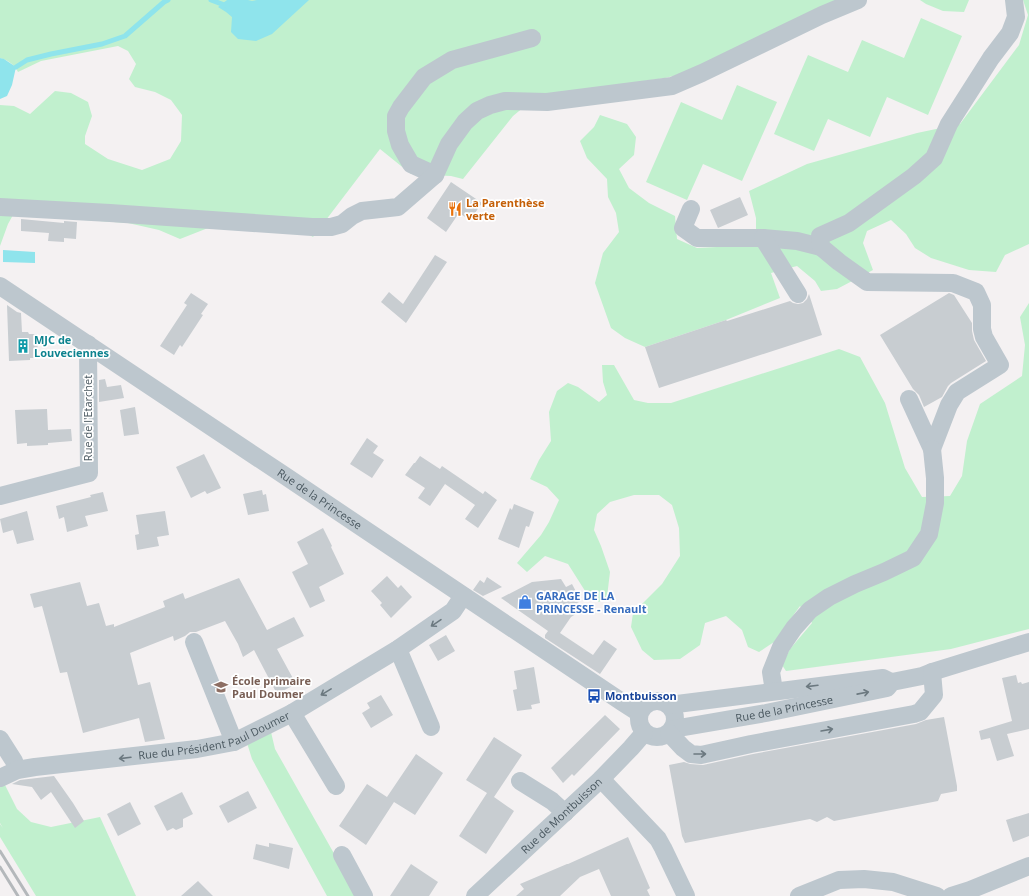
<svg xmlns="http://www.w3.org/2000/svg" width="1029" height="896" font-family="'Open Sans',sans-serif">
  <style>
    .green { fill: #c1f0ce }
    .water { fill: #8fe4ec }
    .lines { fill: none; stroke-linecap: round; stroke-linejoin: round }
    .stream { stroke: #8fe4ec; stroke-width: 5 }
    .building { fill: #c8cdd1 }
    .minor { stroke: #bdc7ce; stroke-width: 18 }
    .rail { stroke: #b4b8bb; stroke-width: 3 }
    .oneway { stroke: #6c7980 }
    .labels { text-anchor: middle; stroke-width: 3.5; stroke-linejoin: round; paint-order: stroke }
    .food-label { font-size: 11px; font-weight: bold; fill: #c56008; stroke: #fff; text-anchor: start }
    .culture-label { font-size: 11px; font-weight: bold; fill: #0d838f; stroke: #fff; text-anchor: start }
    .street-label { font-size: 11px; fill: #49575f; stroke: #fff }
    .shop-label { font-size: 11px; font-weight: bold; fill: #366cbe; stroke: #fff; text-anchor: start }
    .education-label { font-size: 11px; font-weight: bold; fill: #785e54; stroke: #fff; text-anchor: start }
    .transit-label { font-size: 11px; font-weight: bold; fill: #164399; stroke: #fff; text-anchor: start }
  </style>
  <rect width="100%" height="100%" fill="#f4f1f2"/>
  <path class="green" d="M0,0h851l-149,69 -37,9 -129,19 -23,19 -50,63 -12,-3 -40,-2 -31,-25 -67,88 -17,-10 -88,1 -28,11 -21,-9 -31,-7 -115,-8 -5,9 -8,22v-141l14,1 16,8 25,-23 16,2 17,9 4,14 -7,20v8l23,15 34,11 28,-11 11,-18 1,-26 -11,-15 -16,-8 -20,-5 -6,-8 7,-15 -8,-13 -10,-5 -77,15 -23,11c-3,-7 -10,-12 -18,-14z
    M920,0h49l-5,12 -21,-1 -17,-7z
    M1023,0h6v244l-24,11 -9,17 -27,-2 -38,-12 -16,-10 -9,-14 -15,-14 -24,11 -4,12 10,27 -36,19 -16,2 -6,-10 -18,-15 -26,7 9,25 -54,22 -81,27 -20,-9 -14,-10 -16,-45 8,-30 16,-21 -3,-19 -8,-16 -1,-18 -20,-21 -7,-17 14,-14 6,-12 27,9 9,13 -2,18 -15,14 10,19 20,15 26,13 2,23 20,9 59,-3v-27l-7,-27 58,-27 110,-31 43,-9 59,-79 9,-30z
    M921,18l41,18 -34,79 -41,-18 -17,40 -42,-18 -14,32 -40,-17 34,-79 40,17 14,-32 42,18z
    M737,85l40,17 -35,79 -39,-17 -16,36 -41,-18 35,-80 41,18z
    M1029,303v326l-78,20 -165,22 -4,-6 8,-16 22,-26 -12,-17 -26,36 -15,10 -11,-5 -6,-17 -16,-14 -21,7 -5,22 -20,14 -26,1 -12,-10 -11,-23 2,-14 29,-29 18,-28 -1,-28 -7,-23 -13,-10h-25l-24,7 -13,12 -3,16 7,16 9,26 -3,25 -8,5 -12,-8 -19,-30 -23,-8 -18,16 -10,-9 24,-28 8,-13 10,-22 -12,-13 -17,-8 9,-19 12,-19 -2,-29 8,-21 11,-8 10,4 21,15 8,-7 -4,-13 -1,-17h12l20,35 14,3h23l168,-54 21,8 25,46 20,65 17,29 28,-1 12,-20 5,-35 13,-37 42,-28 3,-31 -5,-28z
    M271,732l4,17 83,147h-31l-75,-137 -5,-16z
    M4,783l13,26 14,13 20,5 49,-10 36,79h-100l-36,-59v-13l3,4 -3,-5v-38z"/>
  <path class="water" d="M227,0h21l4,1 5,-1h52l-37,34 -16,7 -18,-2 -7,-7 1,-15 -6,-5 -8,-5z
    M0,58l4,1 12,8 -4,18 -5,11 -7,3z
    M3,250l32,2v11l-32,-1z"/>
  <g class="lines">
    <path class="stream" d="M211,0l16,6
      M16,67l11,-7 24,-6 51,-10 23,-8 39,-34 4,-2"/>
  </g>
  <path class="building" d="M451,182l31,21 -12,17 -11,-7 -13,19 -19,-14z
    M740,197l8,18 -30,13 -8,-18z
    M21,219l43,4v-2l13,1 -1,17 -12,-1v4l-16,-1 1,-8 -28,-2z
    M435,255l12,7 -41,61 -25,-21 8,-10 14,12z
    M191,293l17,11 -7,10 2,1 -21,32 -2,-2 -6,10 -14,-9 27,-41 -3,-2z
    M949,293l5,2 18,28v8l2,9 12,21 -35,22 -3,3 -6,11 -18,10 -5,-12 -6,-6 -33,-54z
    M809,294l13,41 -163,53 -14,-41 81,-27 1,1 63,-20 3,2 5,1 5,-1 4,-4z
    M7,305l10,7 4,1 1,19h6l1,2h8l1,24h-8v2l-21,1z
    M105,379l2,8 14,-2 3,13 -25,4v-22z
    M135,407l4,27 -15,2 -4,-26z
    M47,409l1,21 23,-1 1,12 -24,2v2l-21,1v-3l-10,1 -2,-34z
    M367,438l11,8 -5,7 11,7 -12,18 -22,-14z
    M204,454l17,34 -14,6 -2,-3 -14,7 -15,-31z
    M420,456l20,13 2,-3 41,28 2,-3 12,9 -19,28 -13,-9 10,-14 -30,-21 -15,22 -12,-8 7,-10 -20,-13 9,-12h1z
    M262,490l1,5 3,-1 3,17 -21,4 -5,-21z
    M103,492l5,19 -23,5 3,10 -21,6 -3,-15 -5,2 -3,-13 35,-9 -1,-2z
    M514,504l20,8 -5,15 -3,-1 -7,22 -21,-9 12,-31 2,2z
    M27,511l7,29 -17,4 -4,-14 -10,3 -3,-14z
    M165,511l4,24 -12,2 2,9 -22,4 -2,-15 4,-1 -3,-19z
    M323,528l9,18 -1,1 13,27 -25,13 6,14 -15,7 -18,-36 16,-8 -11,-22z
    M387,576l11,12 3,-3 11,12 -21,21 -11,-13 2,-2 -11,-12z
    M487,577l15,10 -19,9 -10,-6 7,-10 4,3z
    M239,578l28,52 27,-13 10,19 -27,13 19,35 -19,10 -23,-44 -11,7 -5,-13 -13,-23 -29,11h-6l-5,4 -11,5 -1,-5 -43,17 8,32 12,-3 15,57 -20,3 -6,-24 -56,15 -16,-61 -7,1 -18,-67 -8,2 -4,-14 50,-12 7,24 12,-3 7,23 8,-2v3l51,-20 -2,-6 20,-8 2,6z
    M561,579l5,8 6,-3 9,17 -6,3 4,8 -8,5 -11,16 33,22 11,-15 13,9 -17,25 -55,-36v-3l3,-4 -47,-33 31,-16z
    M446,635l9,16 -17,10 -9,-16z
    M534,667l6,36 -9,2 1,4 -15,2 -4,-21 4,-1 -3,-18z
    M1016,675l2,8 3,-1 1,2 7,-2v47l-22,5 7,22 -17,5 -7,-23 -9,2 -2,-9 33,-10 -10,-43z
    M381,695l12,20 -22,13 -9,-15 8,-5 -3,-5z
    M605,715l15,14 -46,47 -2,-2 -9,9 -12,-15z
    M944,717l13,69v5l-16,3 -3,7 -104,20 -7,-4 -10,5 -7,-3 -125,24 -3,-7 -13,-71 15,-3 6,2 13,1 50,-11 163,-30 10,-4z
    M494,737l28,18 -28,42 20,14 -28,43 -27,-18 28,-43 -21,-13z
    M416,754l27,19 -28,42 -21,-13 -28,43 -27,-19 28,-42 20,13z
    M54,776l19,27 11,18 -9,7 -24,-36 -10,8 -9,-13 -20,-3 8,-4z
    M248,791l9,17 -29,15 -9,-17z
    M182,792l11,22 -10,5v8l-7,3 -3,-2 -6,3 -13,-25z
    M130,802l11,22 -23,12 -11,-22z
    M1029,813v23l-16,6 -7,-22z
    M628,837l22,51 -3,2 3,6h-39l-12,-27 -19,8 -20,19h-44l8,-7 -4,-5 47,-20h1z
    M269,843l24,5 -4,21 -36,-10 3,-15 13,3z
    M411,864l27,18 -9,14h-39z
    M198,881l15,15h-32z"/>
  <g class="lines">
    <g class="minor">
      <path d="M435,175l-24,-11 -11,-19 -4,-14v-15l5,-9 23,-30 28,-17 80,-22"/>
      <path d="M0,207l110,6 202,14h19l11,-3 10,-8 10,-5 36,-4 37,-32 14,-31 16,-22 12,-11 13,-6 15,-4 42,1 125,-16 30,-13 120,-58 36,-15"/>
      <path d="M691,209l-8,19 14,10h66l34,3 24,6"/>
      <path d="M763,238l35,56"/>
      <path id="s1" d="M0,286c208,137 415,278 622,416l17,11"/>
      <path d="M909,399l23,50 17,-44 8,-13 43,-27 -16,-28 -2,-8v-24l-6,-13 -23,-9 -86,-1 -28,-20 -18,-15 -1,-11 29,-13 65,-47 20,-18 15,-34 42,-66 19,-25 6,-16 -2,-17"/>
      <path d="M0,496l89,-23 -1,-129"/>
      <path d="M194,642l40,100"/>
      <path d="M398,649l33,78"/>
      <path d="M774,691l-3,-19 10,-25 13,-19 16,-18 19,-13 26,-13 29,-12 29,-14 16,-24 6,-31v-25l-3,-29"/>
      <circle cx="657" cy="719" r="18"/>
      <path d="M669,705l214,-27 6,3"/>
      <path d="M292,713l44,73"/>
      <path id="s2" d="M673,729l93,-16 121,-25 5,-6 30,-6 10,-4 97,-30"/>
      <path d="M669,733l14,15 8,6 10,1 50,-11 163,-30 6,-2 14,-17 -2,-23"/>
      <path d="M0,739l14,22 3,9"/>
      <path id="s3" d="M0,778l17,-8 18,-3 162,-18 37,-7 58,-29 106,-64 55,-38 10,-15"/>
      <path d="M601,779l57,60 5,9 23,48"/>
      <path d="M520,781l32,20 13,12"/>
      <path d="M342,855l22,41"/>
      <path id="s4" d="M475,896l126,-117 30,-31 13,-15"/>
      <path d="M799,896l40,-16 25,-1 29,3 44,14"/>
      <path d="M951,896l19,-6 59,-24"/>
    </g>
    <path class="rail" d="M0,851l28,45
      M0,867l18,29"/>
  </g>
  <defs><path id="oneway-shaft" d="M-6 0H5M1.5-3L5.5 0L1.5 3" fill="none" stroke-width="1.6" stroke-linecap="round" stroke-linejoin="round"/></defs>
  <g class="oneway">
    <use href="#oneway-shaft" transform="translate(436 623) rotate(146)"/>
    <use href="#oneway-shaft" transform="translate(812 686) rotate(173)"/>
    <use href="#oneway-shaft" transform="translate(326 692) rotate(149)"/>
    <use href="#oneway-shaft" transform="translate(863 693) rotate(-11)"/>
    <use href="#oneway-shaft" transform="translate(827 730) rotate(-10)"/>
    <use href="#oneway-shaft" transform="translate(700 754)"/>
    <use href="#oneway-shaft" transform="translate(125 758) rotate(173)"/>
  </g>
  <defs>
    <symbol id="restaurant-bare" viewBox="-9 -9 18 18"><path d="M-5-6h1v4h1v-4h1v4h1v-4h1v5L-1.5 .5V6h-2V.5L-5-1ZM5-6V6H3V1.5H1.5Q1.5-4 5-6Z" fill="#e8710a" stroke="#fff" stroke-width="2.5" paint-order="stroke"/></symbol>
    <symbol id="building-bare" viewBox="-9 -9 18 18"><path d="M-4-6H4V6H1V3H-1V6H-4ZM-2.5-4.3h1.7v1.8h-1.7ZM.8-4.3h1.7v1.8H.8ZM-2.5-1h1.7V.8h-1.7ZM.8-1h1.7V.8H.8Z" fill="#0f9aa8" stroke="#fff" stroke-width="2.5" paint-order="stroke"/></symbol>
    <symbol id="shop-bare" viewBox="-9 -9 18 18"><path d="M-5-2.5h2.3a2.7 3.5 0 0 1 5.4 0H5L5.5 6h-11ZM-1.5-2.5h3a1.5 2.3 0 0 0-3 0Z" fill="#3f7fe0" stroke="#fff" stroke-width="2.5" paint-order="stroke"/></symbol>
    <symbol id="school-bare" viewBox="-9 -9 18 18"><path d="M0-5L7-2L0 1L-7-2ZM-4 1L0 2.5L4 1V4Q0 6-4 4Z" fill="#8d6e63" stroke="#fff" stroke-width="2.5" paint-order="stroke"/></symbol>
    <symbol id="bus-bare" viewBox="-9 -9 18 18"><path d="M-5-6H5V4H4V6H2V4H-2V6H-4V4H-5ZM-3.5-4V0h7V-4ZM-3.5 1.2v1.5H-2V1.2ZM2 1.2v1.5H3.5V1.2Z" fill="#1a4fb4" stroke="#fff" stroke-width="2.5" paint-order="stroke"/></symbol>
  </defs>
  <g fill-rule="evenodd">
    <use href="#restaurant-bare" x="445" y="199" width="20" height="20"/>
    <use href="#building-bare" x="13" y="336" width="20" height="20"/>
    <use href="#shop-bare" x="515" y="592" width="20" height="20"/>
    <use href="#school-bare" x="211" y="677" width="20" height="20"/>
    <use href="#bus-bare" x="584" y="686" width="20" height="20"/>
  </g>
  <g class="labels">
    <g class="food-label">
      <text x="466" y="207">La Parenthèse<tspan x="466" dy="13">verte</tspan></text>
    </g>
    <g class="culture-label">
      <text x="34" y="344">MJC de<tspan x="34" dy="13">Louveciennes</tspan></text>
    </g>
    <g class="street-label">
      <text transform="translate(88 418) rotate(-90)" y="4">Rue de l'Etarchet</text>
      <text dy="4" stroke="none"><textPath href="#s1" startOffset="384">Rue de la Princesse</textPath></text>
      <text dy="4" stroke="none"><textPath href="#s2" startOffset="113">Rue de la Princesse</textPath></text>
      <text dy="4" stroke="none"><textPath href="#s3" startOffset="220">Rue du Président Paul Doumer</textPath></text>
      <text dy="4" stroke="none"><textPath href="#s4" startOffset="118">Rue de Montbuisson</textPath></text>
    </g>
    <g class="shop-label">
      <text x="536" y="600">GARAGE DE LA<tspan x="536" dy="13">PRINCESSE - Renault</tspan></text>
    </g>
    <g class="education-label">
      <text x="232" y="685">École primaire<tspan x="232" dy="13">Paul Doumer</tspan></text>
    </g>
    <g class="transit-label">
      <text x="605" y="700">Montbuisson</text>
    </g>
  </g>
</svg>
